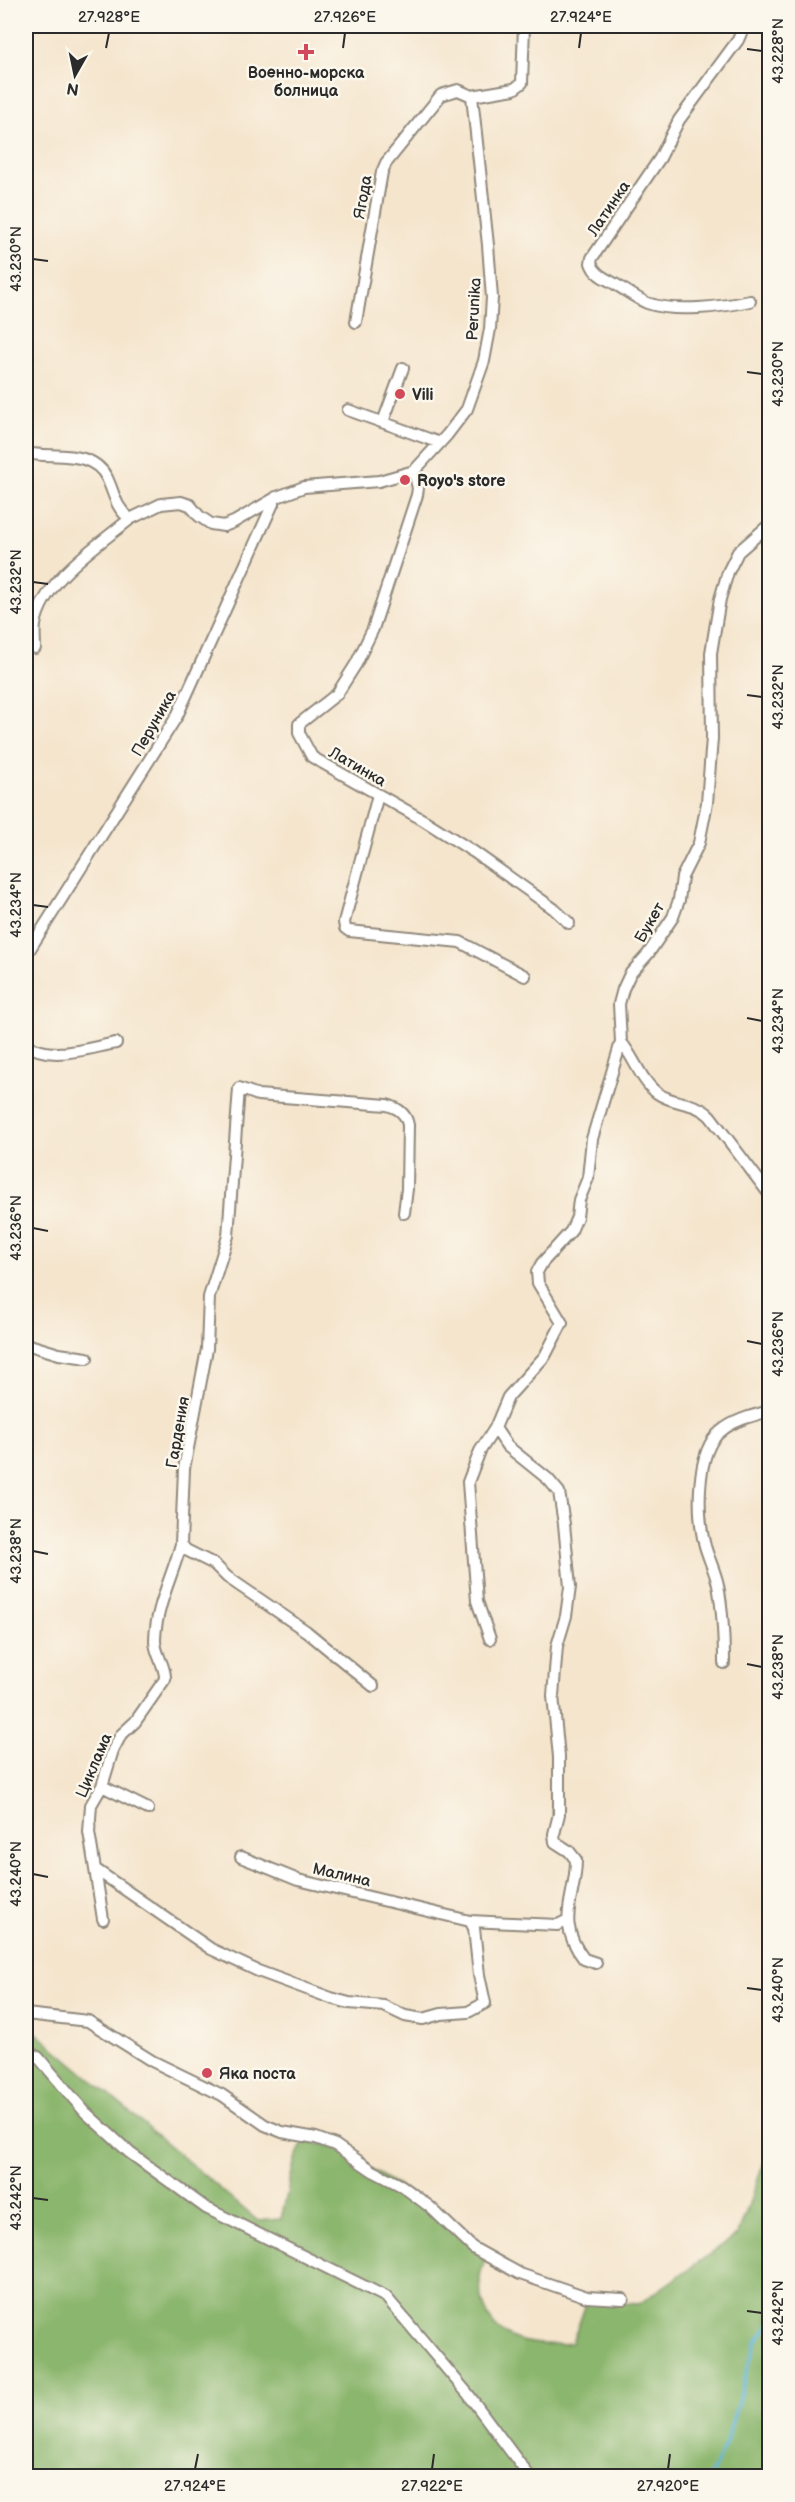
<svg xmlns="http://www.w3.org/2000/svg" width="795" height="2502" font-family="'Balsamiq Sans',sans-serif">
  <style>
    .forest { fill: #8bb66d; stroke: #5b704c; stroke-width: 1.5 }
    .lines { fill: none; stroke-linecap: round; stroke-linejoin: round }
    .stream { stroke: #5db5da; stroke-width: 3 }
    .minor-casing { stroke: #90887c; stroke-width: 14 }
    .minor { stroke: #fff; stroke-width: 10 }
    .ticks { fill: none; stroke: #2b2b2b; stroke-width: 2 }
    .poi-dot { fill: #d1495b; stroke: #fbf7ec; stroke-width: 2 }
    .labels { text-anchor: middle; stroke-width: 5; stroke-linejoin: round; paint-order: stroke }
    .poi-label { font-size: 16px; font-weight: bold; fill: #2b2b2b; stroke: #fbf7ec; text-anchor: start }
    .street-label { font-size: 16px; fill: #2b2b2b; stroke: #fbf7ec }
    .neatline { fill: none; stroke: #2b2b2b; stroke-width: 2 }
    .ticks-label { font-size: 15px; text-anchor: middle; fill: #2b2b2b }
  </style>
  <rect width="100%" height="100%" fill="#fbf7ec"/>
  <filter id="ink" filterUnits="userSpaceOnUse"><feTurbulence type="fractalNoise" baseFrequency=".0167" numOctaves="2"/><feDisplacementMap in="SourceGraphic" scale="12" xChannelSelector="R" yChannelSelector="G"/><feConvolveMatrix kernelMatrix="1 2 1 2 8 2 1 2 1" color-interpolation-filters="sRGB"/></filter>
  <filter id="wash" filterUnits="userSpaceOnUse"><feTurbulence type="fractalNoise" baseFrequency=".008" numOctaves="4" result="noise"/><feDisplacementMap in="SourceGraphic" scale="24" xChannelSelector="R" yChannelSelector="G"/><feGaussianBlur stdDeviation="1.35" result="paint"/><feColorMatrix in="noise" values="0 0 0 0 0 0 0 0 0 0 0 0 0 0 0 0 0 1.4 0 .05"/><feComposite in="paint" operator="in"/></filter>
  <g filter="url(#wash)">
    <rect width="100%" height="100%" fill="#f5e5cd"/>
    <path class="forest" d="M26,2024l232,197 23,-2 14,-60 9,-18 28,5 106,64 47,51c-7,14 -6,26 -2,41 10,42 52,45 89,41l15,-42 52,3 99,-70 31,-85v327h-743z"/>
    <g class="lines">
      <path class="stream" d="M710,2476l15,-30 30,-102 15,-21"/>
    </g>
  </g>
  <g filter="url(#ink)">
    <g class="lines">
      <defs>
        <path id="minor" d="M744,26l-6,14 -59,80 -19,38 -68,100 -1,5c4,12 14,15 24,21 10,6 21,14 32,19 28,10 74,4 103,-2
          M472,96l42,-7 8,-6 2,-57
          M356,322l26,-150 4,-9 55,-68 17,-5 14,6
          M348,410l92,33
          M383,422l20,-54
          M26,453c27,6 66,-5 81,25 8,17 8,29 23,41l31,-15 20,-2 9,3 9,11 12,8 13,2 10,-4 43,-25 27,-10 75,-6 35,-10 33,-36 20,-26 17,-48 6,-32 2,-31 -4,-53 -16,-149
          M414,471l4,17 -1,7 -44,134 -17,35 -19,30 -38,30v9l13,24 113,64 49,31 80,57 15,14
          M35,648c0,-7 -1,-16 0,-23 7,-44 63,-80 95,-106
          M378,795l-34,127 1,6 4,3 111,11 65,34
          M26,955l151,-239 99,-219
          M621,1042c13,15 20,39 36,51 17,12 38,8 53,23l60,79
          M26,1044c24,18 62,4 90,-1
          M26,1344l33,10 28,4
          M495,1428l12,18 41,33 11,13 5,32 6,63 -4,29 -9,30 -4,50 6,61v57l-5,20 1,8 14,9 7,9c0,40 -22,60 8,99l12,4
          M490,1639l-13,-38 -9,-119 12,-31 15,-23 13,-31 37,-41 17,-33 -24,-40 -1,-11 5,-9 29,-32 6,-14 2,-17 9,-22 4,-39 29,-97 -2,-38 4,-15 7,-15 18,-20 25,-37 6,-17 3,-23 17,-34 8,-40 5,-65 -1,-85 9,-54 8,-27 10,-20 32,-28
          M724,1663c0,-27 -1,-51 -6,-78 -3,-15 -11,-29 -14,-43 -7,-27 -8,-91 16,-110 12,-11 31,-16 46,-20
          M373,1686l-67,-55 -79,-54 -13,-13 -28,-14 -5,-6 3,-75 23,-120 2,-52 19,-61 11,-148 19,7 129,10c11,3 19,8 21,20l-1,64 -3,24
          M102,1786l46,23
          M95,1869l116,80 47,22 73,27 18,5 35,3 21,10 18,3 18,-5 27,-2 17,-9 -6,-28 -5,-47 -4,-7 -172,-41 -57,-23
          M103,1919l-14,-87 2,-27 11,-19 11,-36 8,-15 14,-13 30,-43c1,-14 -11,-25 -10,-40 1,-33 18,-64 26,-95
          M470,1921l88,4 10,-5
          M26,2014l62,7 64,40 70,34 43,30 17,7 34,6 19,7 38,26 29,15 28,21 43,41 47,26 67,23 36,2
          M26,2052l12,5 47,55 45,41 76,55 180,89 82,97 61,82"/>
      </defs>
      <use href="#minor" class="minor-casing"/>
      <use href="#minor" class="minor"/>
    </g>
  </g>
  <path class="ticks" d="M106,48l3,-15M343,48l2,-15M579,48l2,-15M747,49l15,2M33,259l15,2M747,372l15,2M33,582l15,2M747,695l15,2M33,905l15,2M747,1018l15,3M33,1228l15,3M747,1341l15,3M33,1551l15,3M747,1664l15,3M33,1874l15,3M747,1988l15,2M33,2198l15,2M747,2311l15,2M195,2469l3,-15M432,2469l2,-15M668,2469l2,-15"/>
  <g class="poi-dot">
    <path d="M303 43h6v6h6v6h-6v6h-6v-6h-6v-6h6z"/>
    <circle cx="400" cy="394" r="6"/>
    <circle cx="405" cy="480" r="6"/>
    <circle cx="207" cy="2073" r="6"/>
  </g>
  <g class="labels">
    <g class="poi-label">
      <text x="306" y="78" text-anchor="middle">Военно-морска<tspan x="306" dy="18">болница</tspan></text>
      <text x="412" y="400">Vili</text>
      <text x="417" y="486">Royo's store</text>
      <text x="219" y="2079">Яка поста</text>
    </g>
    <g class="street-label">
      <text transform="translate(362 197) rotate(-80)" y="6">Ягода</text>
      <text transform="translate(608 208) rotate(-56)" y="6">Латинка</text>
      <text transform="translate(473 309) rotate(-87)" y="6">Perunika</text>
      <text transform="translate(153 723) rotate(-60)" y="6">Перуника</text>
      <text transform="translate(358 766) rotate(30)" y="6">Латинка</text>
      <text transform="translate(649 922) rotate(-60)" y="6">Букет</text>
      <text transform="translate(177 1432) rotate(-80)" y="6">Гардения</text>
      <text transform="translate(93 1765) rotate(-67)" y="6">Циклама</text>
      <text transform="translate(342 1874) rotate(13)" y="6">Малина</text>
    </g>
  </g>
  <rect width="795" height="2502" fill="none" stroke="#fbf7ec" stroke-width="66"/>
  <g transform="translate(75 75) rotate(189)" stroke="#fbf7ec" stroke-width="4.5" paint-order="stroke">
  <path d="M0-4.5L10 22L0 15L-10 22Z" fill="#2b2b2b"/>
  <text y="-9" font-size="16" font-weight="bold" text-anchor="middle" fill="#2b2b2b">N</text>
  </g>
  <rect x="33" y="33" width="729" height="2436" class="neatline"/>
  <g class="ticks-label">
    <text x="109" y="22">27.928°E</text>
    <text x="345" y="22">27.926°E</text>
    <text x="581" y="22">27.924°E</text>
    <text transform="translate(778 51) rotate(-90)" y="5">43.228°N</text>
    <text transform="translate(16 259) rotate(-90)" y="5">43.230°N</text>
    <text transform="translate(778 374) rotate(-90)" y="5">43.230°N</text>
    <text transform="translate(16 582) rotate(-90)" y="5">43.232°N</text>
    <text transform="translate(778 697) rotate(-90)" y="5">43.232°N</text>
    <text transform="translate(16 905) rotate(-90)" y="5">43.234°N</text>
    <text transform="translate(778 1021) rotate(-90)" y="5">43.234°N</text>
    <text transform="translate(16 1228) rotate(-90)" y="5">43.236°N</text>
    <text transform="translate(778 1344) rotate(-90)" y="5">43.236°N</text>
    <text transform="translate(16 1551) rotate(-90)" y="5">43.238°N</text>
    <text transform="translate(778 1667) rotate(-90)" y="5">43.238°N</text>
    <text transform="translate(16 1874) rotate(-90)" y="5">43.240°N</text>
    <text transform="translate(778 1990) rotate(-90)" y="5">43.240°N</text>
    <text transform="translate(16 2198) rotate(-90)" y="5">43.242°N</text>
    <text transform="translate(778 2313) rotate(-90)" y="5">43.242°N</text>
    <text x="195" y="2491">27.924°E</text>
    <text x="432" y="2491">27.922°E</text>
    <text x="668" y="2491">27.920°E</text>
  </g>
</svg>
